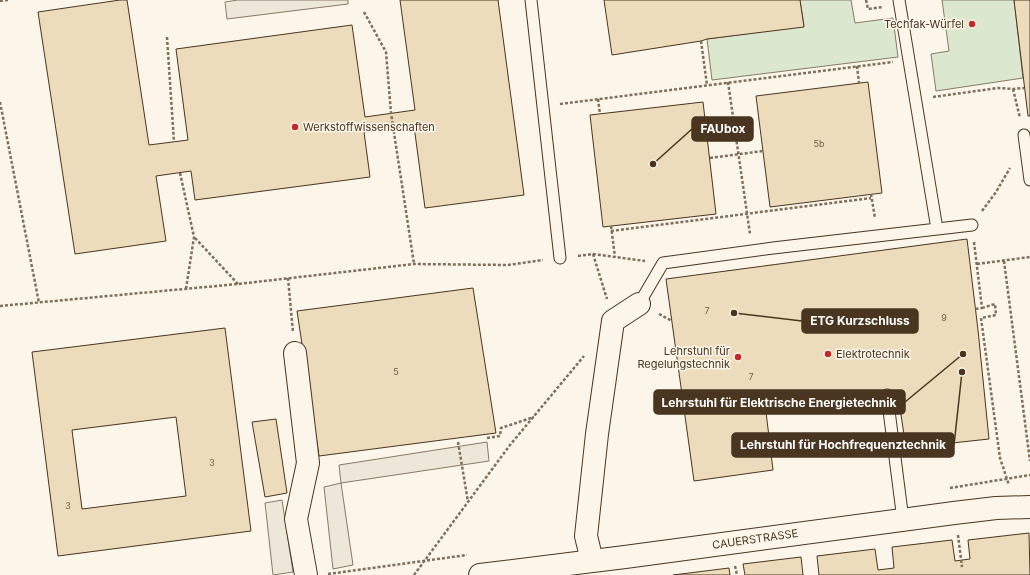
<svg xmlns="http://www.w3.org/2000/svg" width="1030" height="575" font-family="Inter,sans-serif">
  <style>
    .green { fill: #dce7d0; stroke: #887966 }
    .parking { fill: #ede7d9; stroke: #887966 }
    .building { fill: #ecdcbc; stroke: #4a3520; fill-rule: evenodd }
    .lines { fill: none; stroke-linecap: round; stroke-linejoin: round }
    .service-casing { stroke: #4a3520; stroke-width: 13 }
    .minor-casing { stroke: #4a3520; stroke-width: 24 }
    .path { stroke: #7f6f5c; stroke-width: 2.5; stroke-dasharray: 3 2; stroke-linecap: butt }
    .service { stroke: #fbf6e9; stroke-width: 11 }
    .minor { stroke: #fbf6e9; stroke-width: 22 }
    .poi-dot { fill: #c62828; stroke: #fbf6e9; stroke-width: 1.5 }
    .labels { text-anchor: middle; stroke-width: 3; stroke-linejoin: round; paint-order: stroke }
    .number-label { font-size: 9px; fill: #725f47 }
    .poi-label { font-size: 11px; fill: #4a3520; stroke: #fbf6e9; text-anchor: end }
    .street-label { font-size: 11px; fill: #4a3520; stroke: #fbf6e9 }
    .leader { fill: none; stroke: #4a3520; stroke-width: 1.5 }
    .callout-dot { fill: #4a3520; stroke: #fbf6e9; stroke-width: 1.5 }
    .callout { fill: #4a3520; stroke: #4a3520; stroke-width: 1.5 }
    .callout-label { font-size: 12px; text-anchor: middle; font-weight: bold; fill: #fff }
  </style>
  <rect width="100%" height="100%" fill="#fbf6e9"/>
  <path class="green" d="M800,0h51l4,23 38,-5 5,39 -186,23 -5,-41 97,-13z
    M942,0h72l9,78 -87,13 -5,-37 18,-3z"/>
  <path class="parking" d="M238,0h110v4l-121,15 -2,-17z
    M487,442l2,19 -148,22 12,82 -20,4 -9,-82 17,-4 -2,-18z
    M282,500l11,72 -20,3 -8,-72z"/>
  <path class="building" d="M120,0h7l22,145 39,-5 -12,-91 176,-24 13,92 50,-7 -15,-110h98l26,195 -99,13 -11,-82 -20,2 -30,4 6,45 -175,23 -4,-29 -35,5 10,65 -91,13 -37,-242z
    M604,0h196l4,27 -97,12 -6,2 -89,14z
    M1014,0h16v116h-2z
    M868,82l14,111 -112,14 -14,-111z
    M703,102l13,112 -113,13 -13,-112z
    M967,239l11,91 11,109 -83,9 -8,-53 -132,17 7,58 -79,11 -28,-202z
    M473,288l23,145 -177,23 -22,-145z
    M225,328l26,203 -193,25 -26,-204zM176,417l10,79 -104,13 -10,-79z
    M276,419l11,74 -22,4 -13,-75z
    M1029,533l1,42h-211l-2,-19 58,-7 3,21 16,-2 -2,-21 60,-7 3,21 15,-2 -2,-19z
    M801,557l2,18h-58l-2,-11z
    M729,568l1,7h-57z"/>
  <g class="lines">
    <defs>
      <path id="service" d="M531,0l29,258
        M899,0l38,229
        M1024,135l6,45
        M639,304l24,-41 110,-15 199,-23
        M887,395l16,125"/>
      <path id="minor" d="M295,353l13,110 -12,56 10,56
        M592,561l-6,-25 11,-102 16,-113 26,-17
        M480,575l145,-18 329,-44 42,-5 34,-1"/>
    </defs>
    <use href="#service" class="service-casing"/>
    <use href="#minor" class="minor-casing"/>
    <path class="path" d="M866,0l2,9 15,-2
      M0,1l8,-1
      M364,12l22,40 5,61 23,151
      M167,37l7,105
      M701,41l6,44
      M857,66l2,17
      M728,82l22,152
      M1013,89l7,29
      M933,97l65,-9 15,1 11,-1
      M598,99l2,15
      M0,102l39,201
      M560,104l333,-42
      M710,158l53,-7
      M180,173l14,64 -8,52
      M871,194l4,24
      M982,211l14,-19 14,-24
      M611,226l4,31
      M611,231l260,-33
      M195,238l43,46
      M974,242l8,66 -7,1
      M593,254l14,45
      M578,256l15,-2 52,7
      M1004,261l26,200
      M977,264l53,-7
      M288,278l5,54
      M0,306l238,-22 176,-20 94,1 35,-5
      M982,308l13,-4 1,11 -15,3 19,140 9,27
      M659,314l13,7
      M487,438l13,-2 1,-8 33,-11
      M458,442l10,60
      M950,488l80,-13
      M958,535l4,32
      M735,566l2,9
      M328,574l139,-19
      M414,575l96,-130 74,-89"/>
    <use href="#service" class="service"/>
    <use href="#minor" class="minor"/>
  </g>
  <g class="poi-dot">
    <circle cx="972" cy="24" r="4"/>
    <circle cx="295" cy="127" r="4"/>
    <circle cx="828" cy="354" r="4"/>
    <circle cx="738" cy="357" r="4"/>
  </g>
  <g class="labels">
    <g class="number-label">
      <text x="819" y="147">5b</text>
      <text x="707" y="314">7</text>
      <text x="944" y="321">9</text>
      <text x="396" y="375">5</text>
      <text x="751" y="380">7</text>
      <text x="212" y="466">3</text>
      <text x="68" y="509">3</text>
    </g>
    <g class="poi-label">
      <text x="964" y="28">Techfak-Würfel</text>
      <text x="303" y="131" text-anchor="start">Werkstoffwissenschaften</text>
      <text x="730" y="355">Lehrstuhl für<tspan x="730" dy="13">Regelungstechnik</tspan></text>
      <text x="836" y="358" text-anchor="start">Elektrotechnik</text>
    </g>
    <g class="street-label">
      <text transform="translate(755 539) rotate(-8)" y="4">CAUERSTRASSE</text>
    </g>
  </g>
  <path class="leader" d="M653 164L692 129M734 313L802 321M963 354L905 402M962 372L954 445"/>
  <g class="callout-dot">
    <circle cx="653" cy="164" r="4"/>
    <circle cx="734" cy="313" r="4"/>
    <circle cx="963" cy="354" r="4"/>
    <circle cx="962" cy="372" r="4"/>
  </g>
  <g class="callout">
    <rect x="692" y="117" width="61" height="24" rx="4"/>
    <rect x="802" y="309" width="116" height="24" rx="4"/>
    <rect x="654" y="390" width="251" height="24" rx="4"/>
    <rect x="732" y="433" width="222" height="24" rx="4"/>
  </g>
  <g class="callout-label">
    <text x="723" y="133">FAUbox</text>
    <text x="860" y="325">ETG Kurzschluss</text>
    <text x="779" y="407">Lehrstuhl für Elektrische Energietechnik</text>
    <text x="843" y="449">Lehrstuhl für Hochfrequenztechnik</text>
  </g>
</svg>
